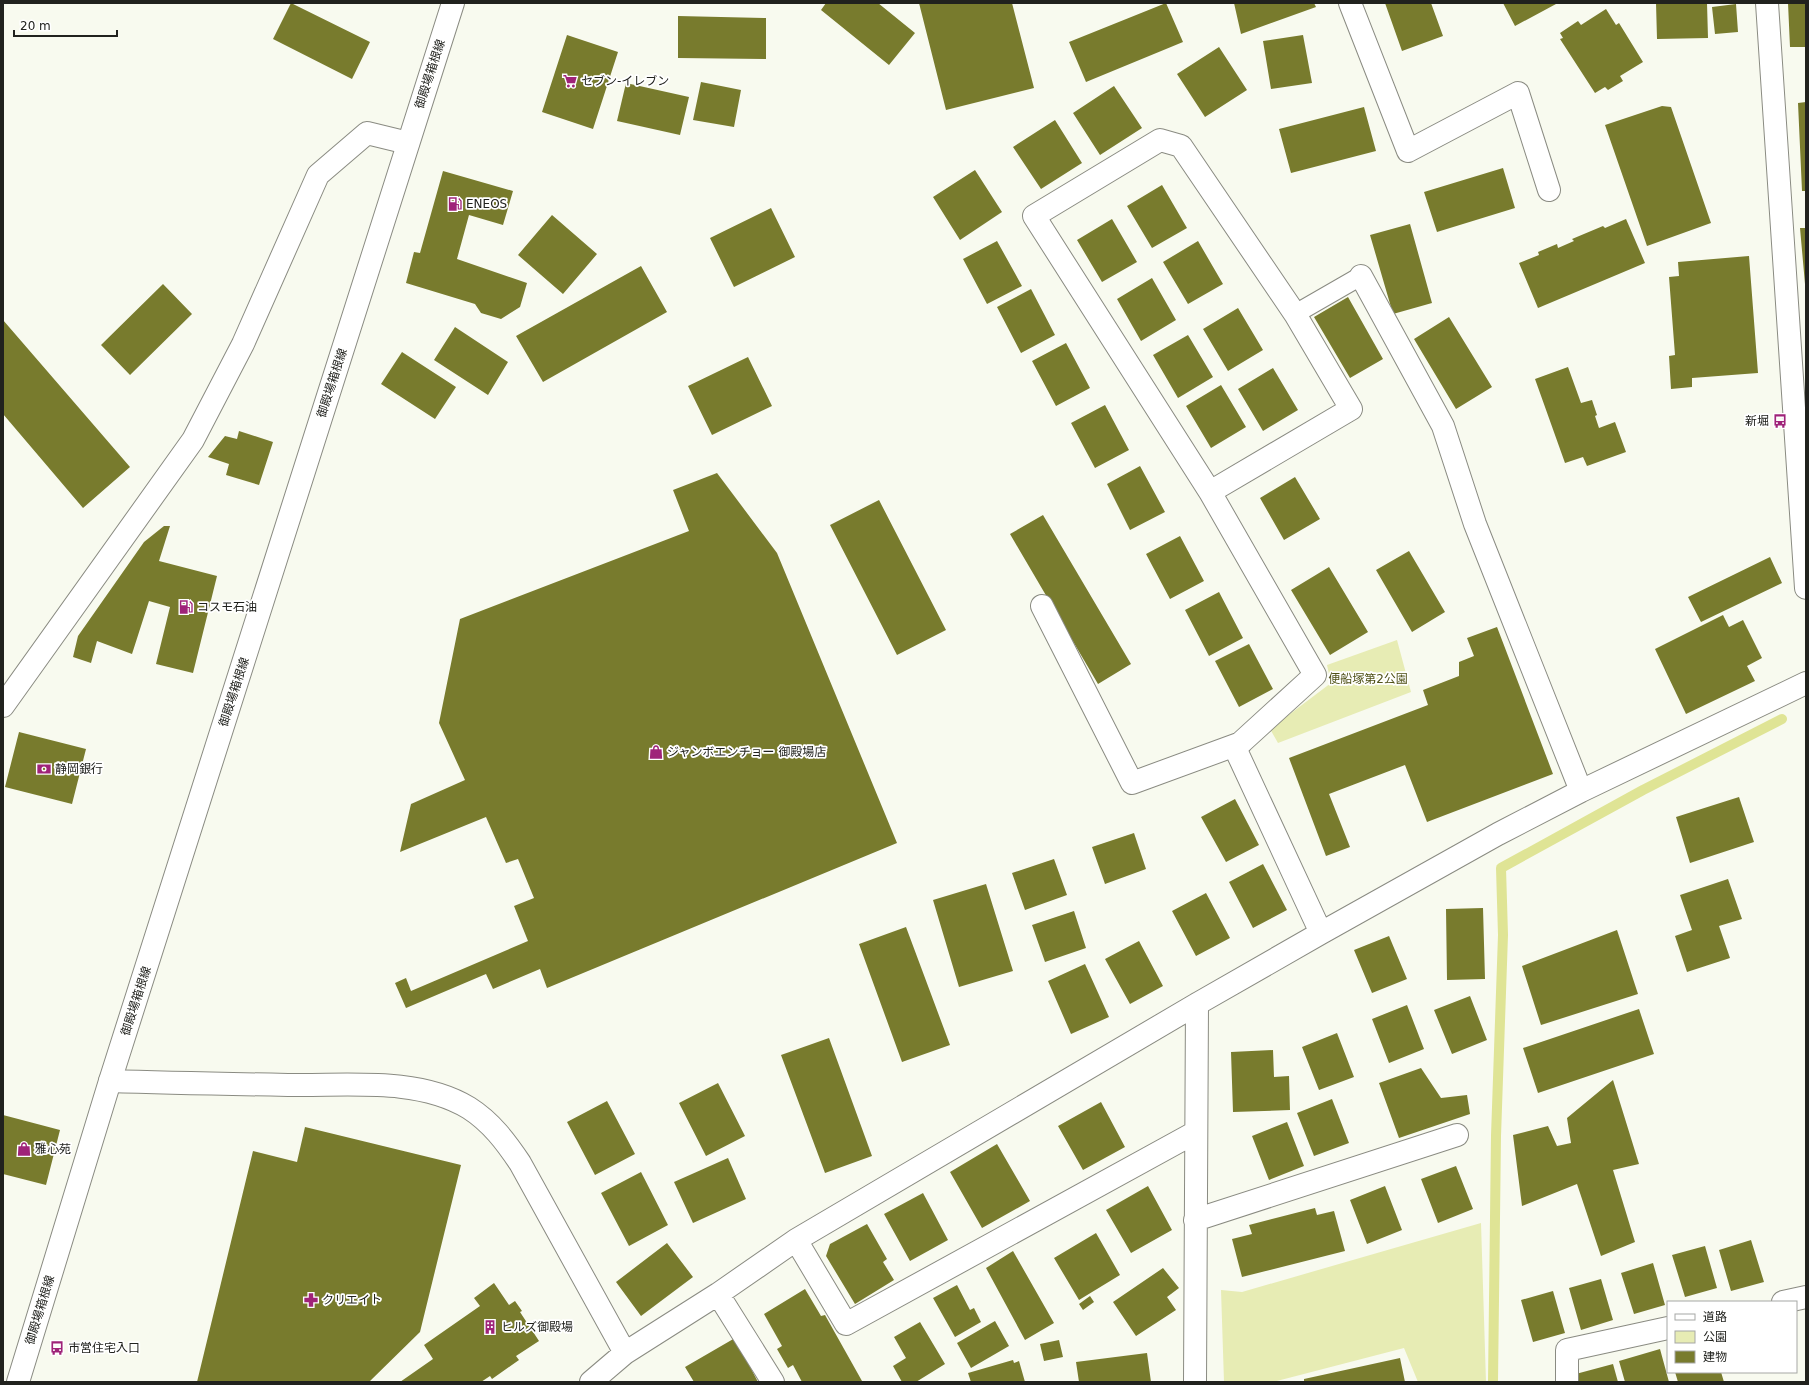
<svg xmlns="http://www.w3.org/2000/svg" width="1809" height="1385" font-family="'DejaVu Sans','Noto Sans JP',sans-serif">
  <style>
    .green { fill: #e7ecb4 }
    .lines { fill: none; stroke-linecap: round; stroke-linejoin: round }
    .stream { stroke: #dfe495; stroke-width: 10 }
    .building { fill: #787b2d }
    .service-casing { stroke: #8a8b82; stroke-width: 20 }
    .minor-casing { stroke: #8a8b82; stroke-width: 24 }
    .tertiary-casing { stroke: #8a8b82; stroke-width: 24 }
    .secondary-casing { stroke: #8a8b82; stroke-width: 24 }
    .service { stroke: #fff; stroke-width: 18 }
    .minor { stroke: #fff; stroke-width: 22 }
    .tertiary { stroke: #fff; stroke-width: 22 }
    .secondary { stroke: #fff; stroke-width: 22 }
    .labels { text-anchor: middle; stroke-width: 3.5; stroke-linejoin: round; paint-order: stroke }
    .street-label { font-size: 12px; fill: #21221e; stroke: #fff }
    .poi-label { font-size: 12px; fill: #21221e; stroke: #fff; text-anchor: start }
    .park-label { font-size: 12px; fill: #4f5117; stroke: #fff }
  </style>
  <rect width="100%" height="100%" fill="#f8faef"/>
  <path class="green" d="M1397,640l14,52 -133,51 -8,-14 61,-46 -4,-18z
    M1481,1223l5,159h-68l-14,-34 -131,34h-49l-3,-92 21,2z"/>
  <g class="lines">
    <path class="stream" d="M1493,1382l3,-246 7,-201 -2,-67 142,-78 139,-71"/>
  </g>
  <path class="building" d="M291,3l79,39 -18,37 -79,-40z
    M826,3h52l37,30 -26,32 -68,-55z
    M919,3h93l22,85 -88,22z
    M1166,3l17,39 -97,40 -17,-40z
    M1234,3h80l2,4 -75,27z
    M1385,3h46l12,33 -41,15z
    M1503,3h52l1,1 -41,22z
    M1656,3h51l1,35 -51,1z
    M1788,3h18v44h-16z
    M1736,4l2,28 -23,2 -3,-27z
    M1606,9l10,16 3,-2 24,39 -23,14 3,5 -15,9 -3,-3 -10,6 -35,-54 3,-1 -3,-5 18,-12 3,4z
    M678,16l88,2v41l-88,-1z
    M567,35l51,17 -25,77 -51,-17z
    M1303,35l9,48 -41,6 -8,-48z
    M1219,47l28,43 -42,27 -28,-43z
    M701,82l40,8 -7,37 -41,-7z
    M626,83l63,14 -9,38 -63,-14z
    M1114,86l28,42 -42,27 -27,-42z
    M1806,102v89h-4l-4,-88z
    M1662,106l9,1 40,116 -64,23 -42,-121z
    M1364,107l12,44 -85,22 -12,-44z
    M1055,120l27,43 -41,26 -28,-42z
    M1503,168l12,40 -78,24 -13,-40z
    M975,170l27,42 -42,28 -27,-43z
    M443,171l70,20 -10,34 -34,-10 -12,44 70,24 -7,24 -19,12 -20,-6 -6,-9 -69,-21 8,-31 6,1z
    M1162,185l25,43 -35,20 -25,-42z
    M771,208l24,49 -61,30 -24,-49z
    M552,215l45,39 -34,40 -45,-39z
    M1112,219l25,43 -35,20 -25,-42z
    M1626,219l19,44 -107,45 -19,-45 20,-8 -1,-3 19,-8 1,4 16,-7 -2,-2 31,-13 2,2z
    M1410,224l22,79 -39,11 -23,-79z
    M1800,228h6v56h-1z
    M997,241l25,45 -35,18 -24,-45z
    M1198,241l25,43 -35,20 -25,-42z
    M1749,256l9,117 -66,5v9l-21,2 -2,-33 6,-1 -6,-78 10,-1 -1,-14z
    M641,266l26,46 -124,70 -27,-46z
    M1152,278l24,42 -35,21 -24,-42z
    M163,284l29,30 -62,61 -29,-30z
    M1031,289l24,46 -34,18 -24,-46z
    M1348,297l35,62 -33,19 -36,-61z
    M1238,308l25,42 -35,21 -25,-42z
    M1449,317l43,70 -36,22 -42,-70z
    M3,320l127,147 -47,41 -80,-94z
    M455,327l53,35 -20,33 -54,-35z
    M1188,335l25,42 -35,21 -25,-43z
    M1066,343l24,45 -34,18 -24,-45z
    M402,352l54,35 -21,32 -54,-35z
    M748,357l24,49 -60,29 -24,-49z
    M1568,367l13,36 11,-3 5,15 -2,1 4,12 16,-6 11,30 -39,14 -4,-9 -18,6 -30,-84z
    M1273,368l25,42 -35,21 -25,-42z
    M1221,385l25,42 -35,21 -25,-42z
    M1105,405l24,45 -34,18 -24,-45z
    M239,431l34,11 -14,43 -33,-10 3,-11 -21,-7 17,-21 12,3z
    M1140,466l25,46 -35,18 -23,-46z
    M717,473l60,80 120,290 -350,145 -7,-19 -47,20 -7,-15 -80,34 -11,-25 11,-5 5,13 117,-50 -14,-35 20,-8 -16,-39 -12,4 -20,-46 -86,35 11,-48 54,-24 -26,-57 21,-104 229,-88 -16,-41z
    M1295,477l25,42 -36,21 -24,-42z
    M879,500l67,130 -49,25 -67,-130z
    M1043,515l88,149 -33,20 -88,-150z
    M164,526h6l-11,35 58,15 -24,97 -37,-9 14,-57 -21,-6 -17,53 -35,-13 -6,22 -18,-6 5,-21 66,-94z
    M1180,536l24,45 -34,18 -24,-45z
    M1409,551l36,61 -33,20 -36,-62z
    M1770,557l12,26 -81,39 -13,-25z
    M1329,567l39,65 -38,23 -39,-65z
    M1219,592l24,46 -34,18 -24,-46z
    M1723,615l6,12 14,-7 19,38 -15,8 8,15 -69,33 -31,-65z
    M1497,627l56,147 -126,48 -22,-57 -76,29 21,53 -24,9 -37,-98 139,-53 -5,-15 36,-14v-14l15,-6 -7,-18z
    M1249,644l24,45 -34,18 -24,-46z
    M19,732l67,17 -14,55 -67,-17z
    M1739,797l15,45 -64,21 -14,-46z
    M1235,799l24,46 -33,17 -25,-45z
    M1134,833l12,36 -41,15 -13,-37z
    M1054,859l13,36 -42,15 -13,-37z
    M1263,864l24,46 -34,18 -24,-46z
    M1728,879l14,40 -23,7 11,32 -43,14 -12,-36 17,-6 -12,-35z
    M986,884l27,87 -54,16 -26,-87z
    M1206,893l24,45 -34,18 -24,-45z
    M1483,908l2,71 -38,1 -1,-71z
    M1074,911l12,37 -41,14 -13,-37z
    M906,927l44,118 -48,17 -43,-118z
    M1617,930l21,64 -97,31 -19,-59z
    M1389,936l18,43 -35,14 -18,-43z
    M1139,941l24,45 -33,18 -25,-45z
    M1085,964l24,53 -38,17 -23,-53z
    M1470,996l17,44 -35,14 -18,-44z
    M1407,1005l17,44 -35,14 -17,-44z
    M1639,1009l15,45 -116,39 -15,-45z
    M1337,1033l17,44 -35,13 -17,-43z
    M829,1038l43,118 -47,17 -44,-118z
    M1273,1050l1,27 15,-1 1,34 -57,2 -2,-60z
    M1421,1068l20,30 26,-3 3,19 -71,24 -20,-55z
    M1613,1080l26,84 -26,6 22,72 -34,14 -24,-72 -55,22 -9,-71 35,-9 9,20 14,-3 -4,-25z
    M718,1083l27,53 -39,20 -27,-53z
    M1332,1099l17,44 -35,13 -17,-43z
    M607,1101l28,53 -40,21 -28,-53z
    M1101,1102l24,45 -42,23 -25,-44z
    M3,1115l57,15 -14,55 -43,-11z
    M1287,1122l17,44 -35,14 -17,-44z
    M305,1127l156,38 -41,167 -51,50h-172l56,-231 44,11z
    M997,1144l33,57 -48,27 -32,-56z
    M728,1158l18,41 -53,24 -19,-41z
    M1456,1166l17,43 -35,14 -17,-44z
    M641,1172l27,53 -39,21 -28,-53z
    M1148,1186l24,44 -41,23 -25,-43z
    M1385,1186l17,44 -35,14 -17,-44z
    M923,1193l25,47 -38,21 -26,-47z
    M1315,1208l2,7 17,-4 11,40 -103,26 -10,-38 20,-5 -3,-9z
    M867,1224l20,35 -4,3 11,18 -39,24 -29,-48 4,-12z
    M1096,1233l24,42 -41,25 -25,-42z
    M1751,1240l13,42 -33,9 -12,-41z
    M667,1243l26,34 -52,39 -25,-34z
    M1705,1246l12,42 -32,9 -13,-42z
    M1013,1251l41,72 -29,17 -39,-72z
    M1653,1263l12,42 -31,9 -13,-41z
    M1163,1268l16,20 -12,9 9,13 -40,26 -23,-34z
    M1601,1279l12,41 -32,10 -12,-42z
    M494,1283l15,22 6,-4 7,10 -2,1 19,29 -23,15 3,4 -27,19 -2,-3 -9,6h-81l33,-23 -9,-14 56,-39 -6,-8z
    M957,1285l13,25 4,-2 7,14 -26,15 -22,-39z
    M805,1289l16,27 4,-1 37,66 -60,1 -9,-17 -5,3 -11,-19 5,-3 -18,-32z
    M1553,1291l12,42 -32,9 -12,-42z
    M1090,1296l4,6 -11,8 -4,-6z
    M995,1321l14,25 -38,22 -14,-25z
    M920,1322l25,42 -29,18h-14l-9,-16 13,-8 -12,-21z
    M735,1338l23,44h-64l-9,-15z
    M1059,1340l4,17 -19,4 -4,-17z
    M1660,1349l9,33h-44l-6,-21z
    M1147,1353l4,29h-72l-3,-20z
    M1400,1358l5,24h-101v-3z
    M1013,1360l1,3 5,-2 6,21h-54l-3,-9z
    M1613,1364l5,18h-44l-2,-7z
    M1675,1372h46l3,10h-46z"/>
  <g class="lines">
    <defs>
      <path id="service" d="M1295,314l66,-38"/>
      <path id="minor" d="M1350,3l58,148 110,-58 31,97
        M1361,276l82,150 32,98 106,267
        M1210,492l141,-83 -56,-95 -114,-168 -21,-6 -126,76 176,276 105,183 -80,73 86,185
        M1042,606l90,177 109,-40
        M3,706l190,-266 50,-96 75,-169 49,-42 41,10
        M110,1081c60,2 121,3 181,4 57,1 127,-8 178,23 22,14 37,34 51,55l105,190
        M1195,1220l262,-85
        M796,1240l50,84 350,-192
        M718,1294l55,88
        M1783,1302l23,-5
        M591,1382l34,-29 93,-59 78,-54 401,-236 124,-71 177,-99 83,-43 225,-108
        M1195,1382l2,-378
        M1567,1382v-32l101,-22"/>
      <path id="tertiary" d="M1767,3l39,585"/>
      <path id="secondary" d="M18,1382l92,-301 343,-1078"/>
    </defs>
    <use href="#service" class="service-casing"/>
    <use href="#minor" class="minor-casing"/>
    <use href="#tertiary" class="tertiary-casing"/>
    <use href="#secondary" class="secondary-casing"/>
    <use href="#service" class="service"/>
    <use href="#minor" class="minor"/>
    <use href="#tertiary" class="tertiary"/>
    <use href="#secondary" class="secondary"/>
  </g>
  <defs>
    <symbol id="supermarket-bare" viewBox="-9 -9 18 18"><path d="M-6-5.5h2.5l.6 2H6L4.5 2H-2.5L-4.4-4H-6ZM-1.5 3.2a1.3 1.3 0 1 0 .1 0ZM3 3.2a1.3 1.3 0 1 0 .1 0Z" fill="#9f2379" stroke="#fff" stroke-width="2.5" paint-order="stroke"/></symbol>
    <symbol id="fuel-bare" viewBox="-9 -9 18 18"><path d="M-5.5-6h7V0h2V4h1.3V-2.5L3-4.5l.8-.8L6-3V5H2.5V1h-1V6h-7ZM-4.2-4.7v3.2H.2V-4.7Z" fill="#9f2379" stroke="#fff" stroke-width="2.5" paint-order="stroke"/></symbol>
    <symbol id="bus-bare" viewBox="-9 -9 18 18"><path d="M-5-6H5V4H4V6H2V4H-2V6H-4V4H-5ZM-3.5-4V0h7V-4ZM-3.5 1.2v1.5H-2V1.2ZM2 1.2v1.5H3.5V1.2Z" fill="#9f2379" stroke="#fff" stroke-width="2.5" paint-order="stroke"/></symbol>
    <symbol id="shop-bare" viewBox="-9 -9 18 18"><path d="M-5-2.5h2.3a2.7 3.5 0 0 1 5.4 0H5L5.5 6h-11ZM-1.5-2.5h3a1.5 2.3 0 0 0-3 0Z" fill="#9f2379" stroke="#fff" stroke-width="2.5" paint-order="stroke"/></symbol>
    <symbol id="bank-bare" viewBox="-9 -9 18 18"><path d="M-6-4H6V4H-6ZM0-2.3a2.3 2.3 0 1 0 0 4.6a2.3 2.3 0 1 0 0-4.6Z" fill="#9f2379" stroke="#fff" stroke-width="2.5" paint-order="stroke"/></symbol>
    <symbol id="pharmacy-bare" viewBox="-9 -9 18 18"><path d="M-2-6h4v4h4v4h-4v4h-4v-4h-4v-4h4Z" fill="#9f2379" stroke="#fff" stroke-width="2.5" paint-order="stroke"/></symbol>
    <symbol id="building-bare" viewBox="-9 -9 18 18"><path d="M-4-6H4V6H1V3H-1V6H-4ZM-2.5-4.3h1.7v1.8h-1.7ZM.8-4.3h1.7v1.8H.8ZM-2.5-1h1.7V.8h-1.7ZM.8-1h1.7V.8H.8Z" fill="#9f2379" stroke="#fff" stroke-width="2.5" paint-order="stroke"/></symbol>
  </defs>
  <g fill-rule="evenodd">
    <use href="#supermarket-bare" x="560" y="71" width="20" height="20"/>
    <use href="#fuel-bare" x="445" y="194" width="20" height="20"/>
    <use href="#bus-bare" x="1770" y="411" width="20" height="20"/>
    <use href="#fuel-bare" x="176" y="597" width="20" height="20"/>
    <use href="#shop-bare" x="646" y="742" width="20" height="20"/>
    <use href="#bank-bare" x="34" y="759" width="20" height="20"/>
    <use href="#shop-bare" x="14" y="1139" width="20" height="20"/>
    <use href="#pharmacy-bare" x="301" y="1290" width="20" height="20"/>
    <use href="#building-bare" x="480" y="1317" width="20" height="20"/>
    <use href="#bus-bare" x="47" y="1338" width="20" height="20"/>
  </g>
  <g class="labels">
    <g class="street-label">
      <text transform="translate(430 74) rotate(-72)" y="4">御殿場箱根線</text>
      <text transform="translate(332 383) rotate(-72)" y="4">御殿場箱根線</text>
      <text transform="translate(234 692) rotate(-72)" y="4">御殿場箱根線</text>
      <text transform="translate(136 1001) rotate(-72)" y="4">御殿場箱根線</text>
      <text transform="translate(40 1310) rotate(-73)" y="4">御殿場箱根線</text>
    </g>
    <g class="poi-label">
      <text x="581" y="85">セブン-イレブン</text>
      <text x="466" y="208">ENEOS</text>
      <text x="1769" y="425" text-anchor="end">新堀</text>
      <text x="197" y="611">コスモ石油</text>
      <text x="667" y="756">ジャンボエンチョー 御殿場店</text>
      <text x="55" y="773">静岡銀行</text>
      <text x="35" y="1153">雅心苑</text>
      <text x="322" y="1304">クリエイト</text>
      <text x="501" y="1331">ヒルズ御殿場</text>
      <text x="68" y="1352">市営住宅入口</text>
    </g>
    <g class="park-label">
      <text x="1368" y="683">便船塚第2公園</text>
    </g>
  </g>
  <rect width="1809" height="1385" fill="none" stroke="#21221e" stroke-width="8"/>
  <rect x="1667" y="1301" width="130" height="72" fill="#ffffff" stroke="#a6a7a5"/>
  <rect x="1675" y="1314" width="20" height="6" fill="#ffffff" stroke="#a6a7a5"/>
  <text x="1703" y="1321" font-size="12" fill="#21221e">道路</text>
  <rect x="1675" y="1331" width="20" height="12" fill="#e7ecb4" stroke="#a6a7a5"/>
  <text x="1703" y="1341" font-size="12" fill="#21221e">公園</text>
  <rect x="1675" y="1351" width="20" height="12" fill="#787b2d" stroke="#a6a7a5"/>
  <text x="1703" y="1361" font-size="12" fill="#21221e">建物</text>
  <path d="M14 30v6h103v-6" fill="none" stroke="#21221e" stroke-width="2"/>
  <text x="20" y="30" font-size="12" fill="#21221e" stroke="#ffffff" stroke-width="3" paint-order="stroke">20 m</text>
</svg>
